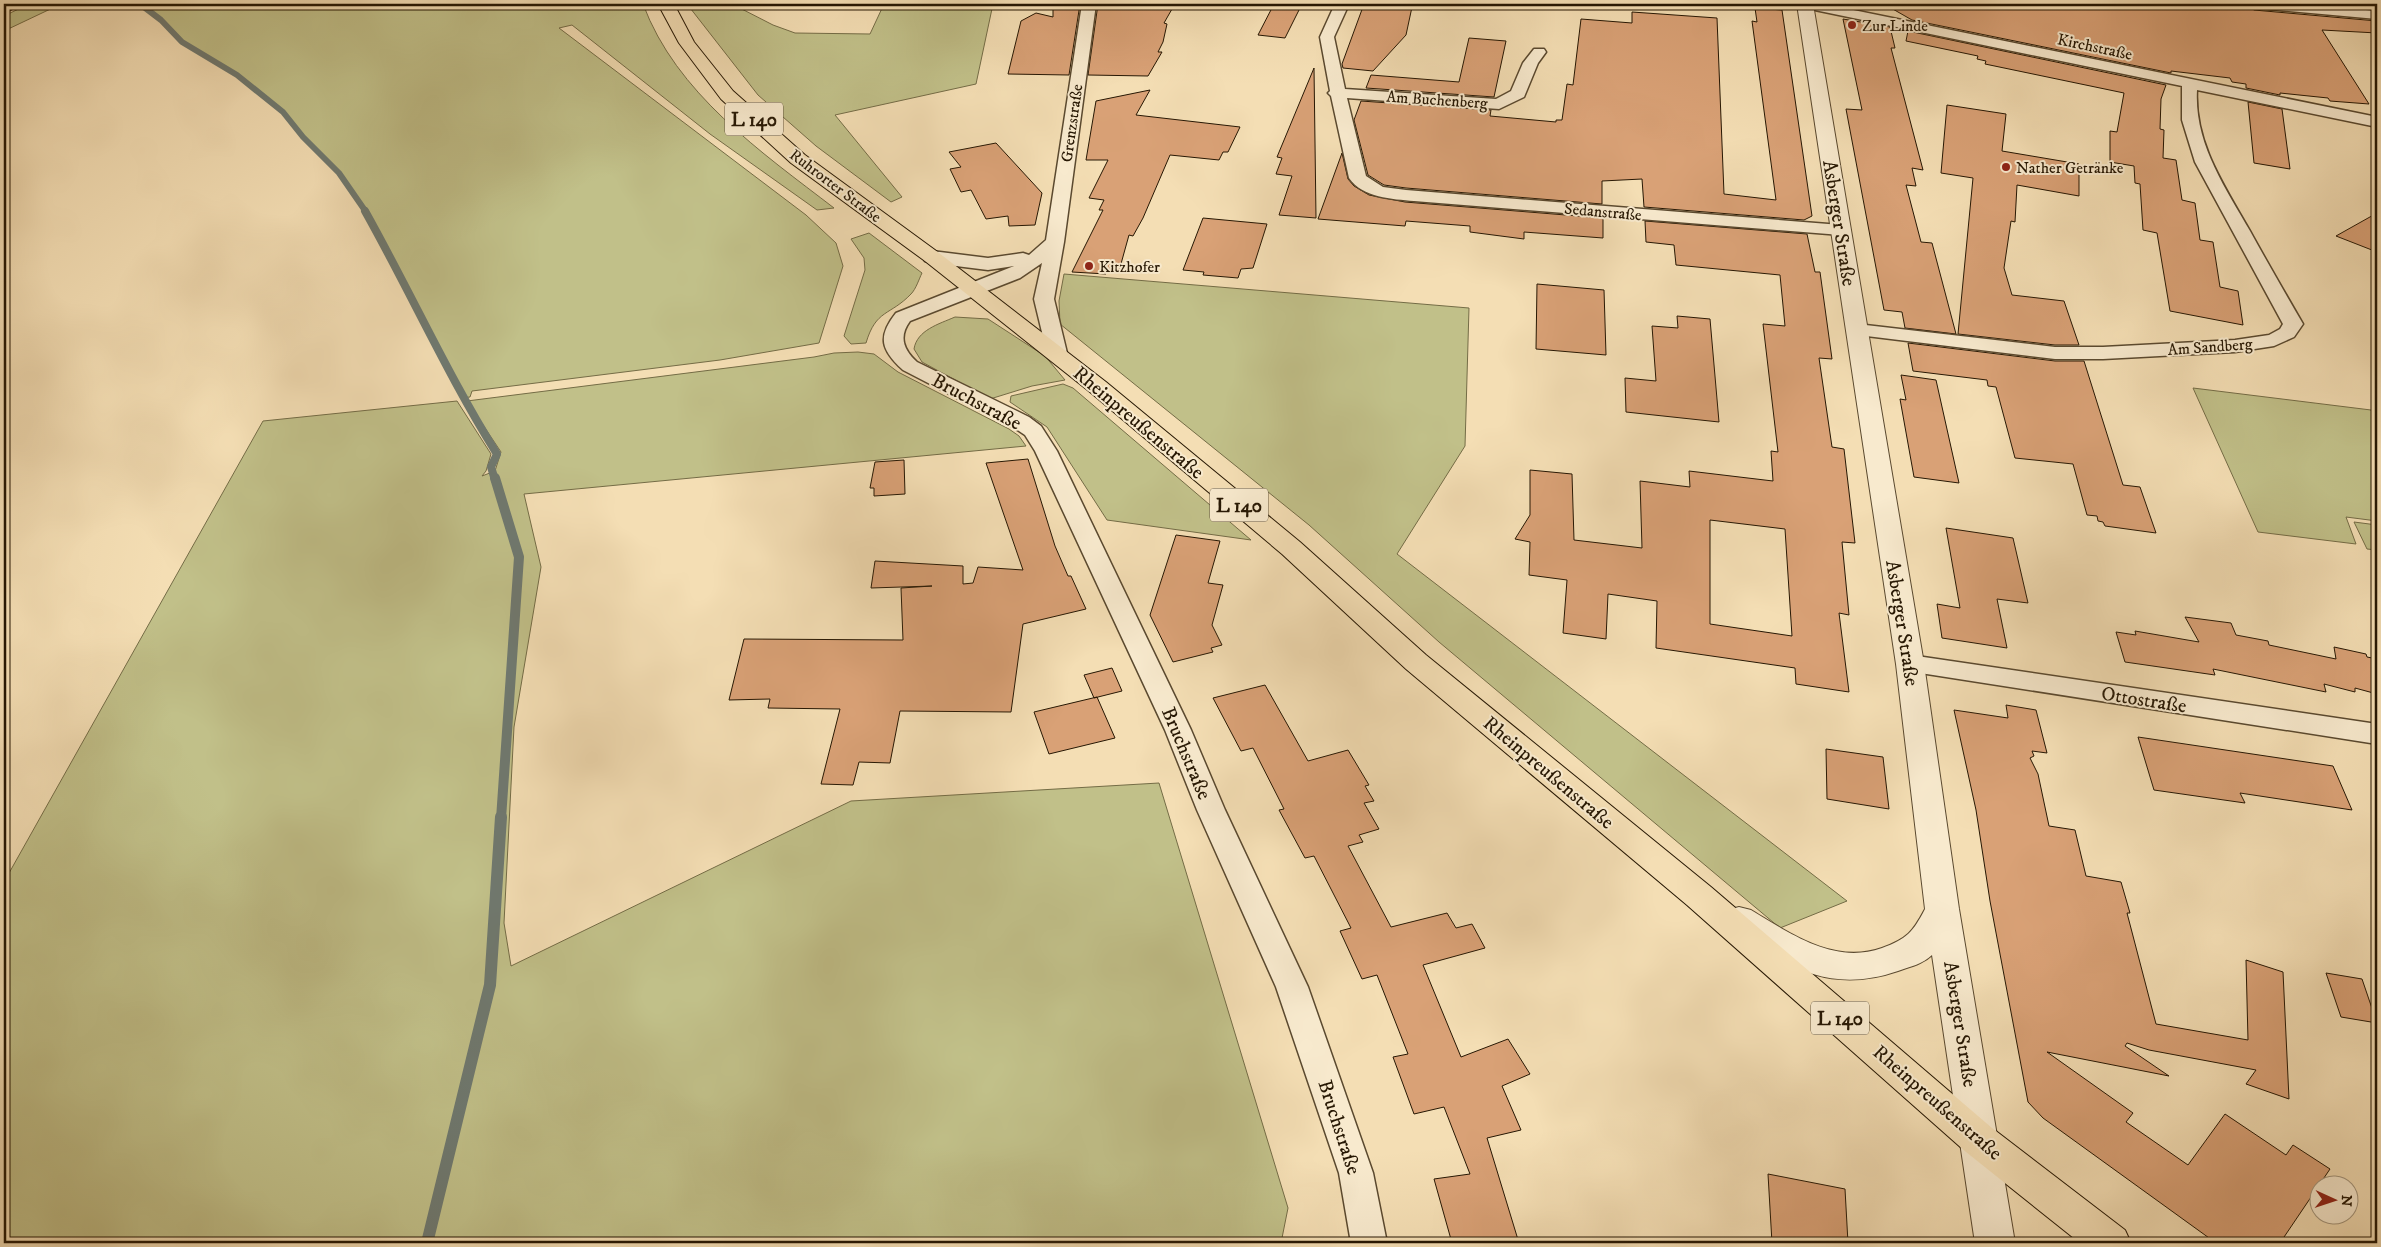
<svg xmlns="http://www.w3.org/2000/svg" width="2381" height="1247" font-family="'IM FELL DW Pica',serif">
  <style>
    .green { fill: #c1c089; stroke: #746c46 }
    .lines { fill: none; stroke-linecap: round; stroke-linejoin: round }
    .stream-far3 { stroke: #6f7970; stroke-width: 6 }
    .stream-far2 { stroke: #6f7970; stroke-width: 8 }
    .stream-far1 { stroke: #6f7970; stroke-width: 10 }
    .stream { stroke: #6f7970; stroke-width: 12 }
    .building { fill: #d9a176; stroke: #261703; fill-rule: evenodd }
    .minor-casing { stroke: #5a492f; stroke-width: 3 }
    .tertiary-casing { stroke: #5a492f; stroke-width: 2 }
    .primary-casing { stroke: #261703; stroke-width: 2 }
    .motorway-casing { stroke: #261703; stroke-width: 2 }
    .minor { fill: #f8eace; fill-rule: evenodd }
    .tertiary { fill: #f8eace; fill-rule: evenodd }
    .primary { fill: #f4deb4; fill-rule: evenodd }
    .motorway { fill: #f4deb4; fill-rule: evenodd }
    .poi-dot { fill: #8f2418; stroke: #f8eace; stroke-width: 2 }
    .labels { text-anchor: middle; stroke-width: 4; stroke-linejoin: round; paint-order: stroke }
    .far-poi-label { font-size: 16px; fill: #261703; stroke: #f8eace; text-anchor: start }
    .far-street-label { font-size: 16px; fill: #261703; stroke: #f8eace }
    .shield { fill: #f8eace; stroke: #655640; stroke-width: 1 }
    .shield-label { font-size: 19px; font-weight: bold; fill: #261703 }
    .street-label { font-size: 20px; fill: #261703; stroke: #f8eace }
  </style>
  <rect width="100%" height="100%" fill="#f4deb4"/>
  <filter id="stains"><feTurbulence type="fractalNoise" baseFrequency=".004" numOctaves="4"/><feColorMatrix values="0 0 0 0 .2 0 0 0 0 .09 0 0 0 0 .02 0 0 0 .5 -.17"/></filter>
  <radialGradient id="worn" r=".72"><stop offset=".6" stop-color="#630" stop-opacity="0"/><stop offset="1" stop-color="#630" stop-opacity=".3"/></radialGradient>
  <path class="green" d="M29,4h32l-57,27v-15z
    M140,4h503c33,89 118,148 191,204l-17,2 -107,-76 -138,-109 -13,3 247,187 30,28 7,23 -24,77 -99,17 -248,31 -2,6 -8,1 -57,-114 -40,-73 -26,-38 -30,-30 -26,-31 -46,-37 -55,-33 -21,-22z
    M687,4h45l41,21 22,8 75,1 14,-30h109l-17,80 -141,31 67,82 -11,5 -75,-56 -58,-51z
    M869,233l53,40c-3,6 -6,16 -11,21 -21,22 -35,15 -45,49l-15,1 -7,-8 21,-66 -1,-12 -13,-19z
    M1064,274l405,34 -4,138 -68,108 450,347 -67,27 -341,-286 -130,-117 -249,-201 -1,-23z
    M955,317l33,2 57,37 20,24 -33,6 -42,13 -68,-37 -8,-13c3,-19 25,-25 41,-32z
    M858,352l16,2 24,18 111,57 10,7 7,10 -502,48 17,73 -27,160 -10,196 7,43 340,-165 308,-18 129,425 -7,35h-1277v-361l259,-461 194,-20 34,53 -5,17 -4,5 13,-5 6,-19 -34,-51 347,-44 20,-4z
    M1063,384l10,4 178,152 -144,-20 -60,-93 -37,-25 1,-6z
    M2193,388l178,22 6,11v100l-31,-4 10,27 -98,-12z
    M2354,522l23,3v25l-10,-1z"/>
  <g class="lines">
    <path class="stream-far3" d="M140,4l21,16 21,22 55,33 46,37 20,25 36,36 27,39"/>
    <path class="stream-far2" d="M365,211c45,80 83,165 132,243l-6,13 4,13"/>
    <path class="stream-far1" d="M495,478l24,79 -18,262"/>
    <path class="stream" d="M427,1243l63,-258 11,-168"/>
  </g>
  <path class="building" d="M1053,4h27l-11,71 -61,-1 13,-53 15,-8 17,4z
    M1098,4h68l-3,4 9,1 -8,14 3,1 -4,18 -5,10h4l-14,24 -60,-1z
    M1274,4h28l-17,34 -27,-3z
    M1364,4l48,3 -6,28 -33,36 -30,-3 -1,-4z
    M1884,4h298l57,5 -3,-5h9l9,6 123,11v12l-55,-3 47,74 -39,-3 -2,-3 -48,-5v2l-34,-7v-4l-14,-2 -2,-4 -59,-7v2l-259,-53z
    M2317,4h60v5z
    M1755,8l27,2 30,206 -8,4 -160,-13 -2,-28 -40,2v23l-196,-16 -22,-3 -16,-10 -14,-55 7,-19 130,9 -1,6 66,6v-2h6l5,-36 6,1 8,-66 51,4v-11l85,6 7,176 52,6 -24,-179 5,1z
    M1843,19l47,8 5,21h-4l32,122 -11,-2 4,18 -10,-1 15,57 11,1 24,91 -51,-6 -3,-16 -18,-2 -38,-201 16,1z
    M1908,31l258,54 -5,14 -1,30 4,1 -1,28 13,2 6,40 13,3 5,37 13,2 7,45 18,4 5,34 -73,-14 -13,-78 -14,-3 -3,-46 -5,-1 -1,-17 -24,-4v-31l7,1 7,-39 -139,-29 1,-3 -9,-2 1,-3 -72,-15z
    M1469,38l37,3 -12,56 -128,-9 5,-13 88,7z
    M1314,68l2,150 -37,-3 13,-39 -16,-2 6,-16 -5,-1z
    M1150,90l-14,25 104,12 -12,25h-5l-4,8 -49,-5 -27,63 -10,18 -4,-1 -10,36 -12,-1 -1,4 -34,-2 31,-62h-4l5,-10 -15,-2 19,-38h-22l10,-59z
    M2248,102l34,7 8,60 -36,-6z
    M1947,105l59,9 -4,37 77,13v32l-62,-11 -2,37 -4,-1 -7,47 8,27 52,6 15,44h-24l-97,-11 15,-156 -32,-5z
    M996,143l46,50 -7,32 -26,1 -1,-10 -22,3 -15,-29 -10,2 -11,-23 11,-2 -12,-15z
    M1342,153l6,26 6,7 15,9 36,7 198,16v20l-79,-6v7l-54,-7v-6l-64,-5 -1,5 -87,-7z
    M2377,213v39l-41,-16z
    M1203,218l64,6 -14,44 -12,1 -3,9 -35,-3 1,-3 -21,-2z
    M1645,221l162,13 8,38h5l12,87 -13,-1 13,89 12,2 11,94 -13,-1 7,73 -10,-2 10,79 -53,-8 -1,-16 -139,-20 1,-47 -49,-7 -2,45 -43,-6 4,-53 -38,-5 1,-33 -15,-3 15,-24v-45l42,4 2,66 68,8 -2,-67 50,6 -1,-16 84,10 -2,-30 7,1 -15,-128 22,2 -5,-51 -104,-10 -2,-20 -28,-3zM1710,520l75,9 7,107 -82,-12z
    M1537,284l67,6 2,65 -70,-6z
    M1677,316l33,3 9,103 -93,-10 -1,-34 31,3 -4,-55 26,2z
    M1908,343l147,18h29l39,124 17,2 16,46 -51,-7 -2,-4 -5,-1 -1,-5 -10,-1 -14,-51 -58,-6 -19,-71 -8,-1 -1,-6 -74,-9z
    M1901,375l35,5 23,103 -45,-6 -14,-78 6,1z
    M1028,459l27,87 13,30h3l15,33 -63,15 -12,88 -111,-1 -10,52 -31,-1 -6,23 -32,-1 19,-75 -72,-1 2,-9 -41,1 15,-61 159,1 -2,-52 31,-2 -61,2 4,-27 88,5v18l10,-1 5,-16 45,3 -37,-107z
    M904,460l1,34 -31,2v-8h-4l5,-26z
    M1946,528l67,10 15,65 -31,-4 10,49 -65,-10 -5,-34 23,4z
    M1176,535l44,6 -12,42 15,2 -11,40 10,20 -11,3 2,4 -40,10 -23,-47z
    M2185,617l46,6 5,12 32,6 1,4 67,14 -2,-12 32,7 1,3 10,2v35l-22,-6v4l-31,-8 2,8 -113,-23 2,6 -90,-13 -9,-30 20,3 -1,-4 64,11z
    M1112,668l10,23 -28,7 -10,-23z
    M1265,685l43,76 40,-11 21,35 -4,1 9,15 -10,2 15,26 -20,6 4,7 -15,4 43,81 56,-14 9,15 16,-4 13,24 -62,17 38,92 47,-18 22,35 -28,12 19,44 -34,8 32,105h-67l-18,-64 36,-5 -26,-67 -30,7 -21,-57 15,-3 -31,-79 -15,4 -22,-48 11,-3 -37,-72 -9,2 -26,-48 5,-1 -31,-61 -12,3 -28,-53z
    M1097,697l18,41 -66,16 -15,-42z
    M2006,705l30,5 11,43 -15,-2 2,5 -4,2 8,16 11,52 26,4 11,46 35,6 9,31h-3l29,111 92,16 -2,-80 37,12 6,127 -43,-15 10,-14 -107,-20 -22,-7 -2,3 44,30 -122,-24 86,61 -7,9 62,43 37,-51 61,41 7,-10 37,24 -50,74h-64l-173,-125 -15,-16 -38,-201 -14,-91 -22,-100 54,8z
    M2138,737l195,29 19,44 -112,-17 5,10 -91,-13z
    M1826,749l57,8 6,52 -62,-10z
    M2326,973l36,6 15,44 -36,-6z
    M1768,1174l77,15 3,54h-76z"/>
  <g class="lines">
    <defs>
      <path id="minor" d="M1082,4h14l-32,238 -10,57 13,54 -3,4 -7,2 -7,-2 -3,-4 -13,-54 8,-36 -22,15 -110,43c-12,16 -6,29 7,41l112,55 12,9 16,25 134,279 34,80 83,177 65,186 14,70h-36l-12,-70 -63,-186 -79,-177 -32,-80 -130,-279 -10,-16 -12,-8 -110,-57c-22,-20 -26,-33 -7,-57l118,-47 -26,4 -56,-7 -7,-2 -2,-4 2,-4 7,-2 56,7 35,-5 6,2 17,-15z
        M1335,4h14l-15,33 11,52 151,10 15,-8 12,-28 11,-14h10l2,3 -8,11 -14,34 -25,12 -152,-11 19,78 17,11 23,3 435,35 6,1 3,4 -3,4 -6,1 -427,-34c-22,-2 -51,-3 -65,-23l-18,-82 -3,-3 2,-2 -10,-54z
        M1798,4h26l553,113v10l-180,-37c-3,53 28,97 53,141 17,31 35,62 53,93l-9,13 -20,9 -39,6 -132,7h-48l-205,-25 -3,-4 3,-4 7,-2 198,23h48l132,-7 34,-5 11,-6 3,-5 -88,-162 -13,-42v-34l-377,-78z
        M2247,4h52l78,7v8l-123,-11z
        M1910,655l467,69v20l-476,-74 -4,-6 4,-6z"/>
      <path id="tertiary" d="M1797,4h16l111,660 35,245 56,334h-40l-43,-288c-9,9 -23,12 -34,16 -70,24 -112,-6 -171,-41l-5,-10 5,-10 12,-3 12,3c40,24 83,55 131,38 25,-9 31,-16 43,-39l-29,-245z"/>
      <path id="primary" d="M658,4h16l20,38 39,49 72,64 134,98 167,129 194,160 126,113 285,232 281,241 133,102 6,13h-51l-114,-91 -279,-247 -281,-236 -124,-115 -192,-162 -165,-131 -134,-98 -70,-64 -42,-56z"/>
      <path id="motorway" d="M4,4h17l-17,10z"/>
    </defs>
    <use href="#minor" class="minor-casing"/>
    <use href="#tertiary" class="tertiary-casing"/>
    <use href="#primary" class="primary-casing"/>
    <use href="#motorway" class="motorway-casing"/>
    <use href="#minor" class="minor"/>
    <use href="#tertiary" class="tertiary"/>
    <use href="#primary" class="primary"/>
    <use href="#motorway" class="motorway"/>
  </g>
  <g class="poi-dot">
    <circle cx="1852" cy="25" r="5"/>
    <circle cx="2006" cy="167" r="5"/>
    <circle cx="1089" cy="266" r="5"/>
  </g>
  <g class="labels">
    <g class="far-poi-label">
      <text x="1862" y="31">Zur Linde</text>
      <text x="2016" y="173">Nather Getränke</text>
      <text x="1099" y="272">Kitzhofer</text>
    </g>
    <g class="far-street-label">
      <text transform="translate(2095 46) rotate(12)" y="6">Kirchstraße</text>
      <text transform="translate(1437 99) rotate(4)" y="6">Am Buchenberg</text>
      <text transform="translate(1071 123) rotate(-82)" y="6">Grenzstraße</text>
      <text transform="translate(836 185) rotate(37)" y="6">Ruhrorter Straße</text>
      <text transform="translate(1603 211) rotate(5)" y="6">Sedanstraße</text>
      <text transform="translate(2210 346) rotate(-4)" y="6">Am Sandberg</text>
    </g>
    <g class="shield">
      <rect x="725" y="102.5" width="58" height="33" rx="4"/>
      <rect x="1210" y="488.5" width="58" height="33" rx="4"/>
      <rect x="1811" y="1001.5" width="58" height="33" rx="4"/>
    </g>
    <g class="shield-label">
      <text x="754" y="126">L 140</text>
      <text x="1239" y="512">L 140</text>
      <text x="1840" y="1025">L 140</text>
    </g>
    <g class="street-label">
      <text transform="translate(1840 223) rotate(81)" y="7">Asberger Straße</text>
      <text transform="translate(977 401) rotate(28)" y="7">Bruchstraße</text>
      <text transform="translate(1139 422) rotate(40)" y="7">Rheinpreußenstraße</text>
      <text transform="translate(1903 623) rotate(81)" y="7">Asberger Straße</text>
      <text transform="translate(2144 699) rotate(9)" y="7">Ottostraße</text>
      <text transform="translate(1187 753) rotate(67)" y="7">Bruchstraße</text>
      <text transform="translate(1549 772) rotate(40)" y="7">Rheinpreußenstraße</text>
      <text transform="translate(1961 1024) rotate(81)" y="7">Asberger Straße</text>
      <text transform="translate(1938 1102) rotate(41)" y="7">Rheinpreußenstraße</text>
      <text transform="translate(1340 1127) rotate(72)" y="7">Bruchstraße</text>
    </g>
  </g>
  <rect width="2381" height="1247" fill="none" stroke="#f4deb4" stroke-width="20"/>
  <rect x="5" y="5" width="2371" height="1237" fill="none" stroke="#261703" stroke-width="2.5"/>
  <rect x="10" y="10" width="2361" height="1227" fill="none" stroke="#261703"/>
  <g transform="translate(2334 1200) rotate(93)"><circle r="24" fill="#f8eace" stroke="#a4967d"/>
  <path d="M0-4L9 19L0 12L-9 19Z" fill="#8f2418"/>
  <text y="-8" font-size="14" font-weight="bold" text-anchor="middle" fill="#261703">N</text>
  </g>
  <rect width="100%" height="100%" filter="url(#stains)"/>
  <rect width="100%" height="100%" fill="url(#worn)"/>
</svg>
